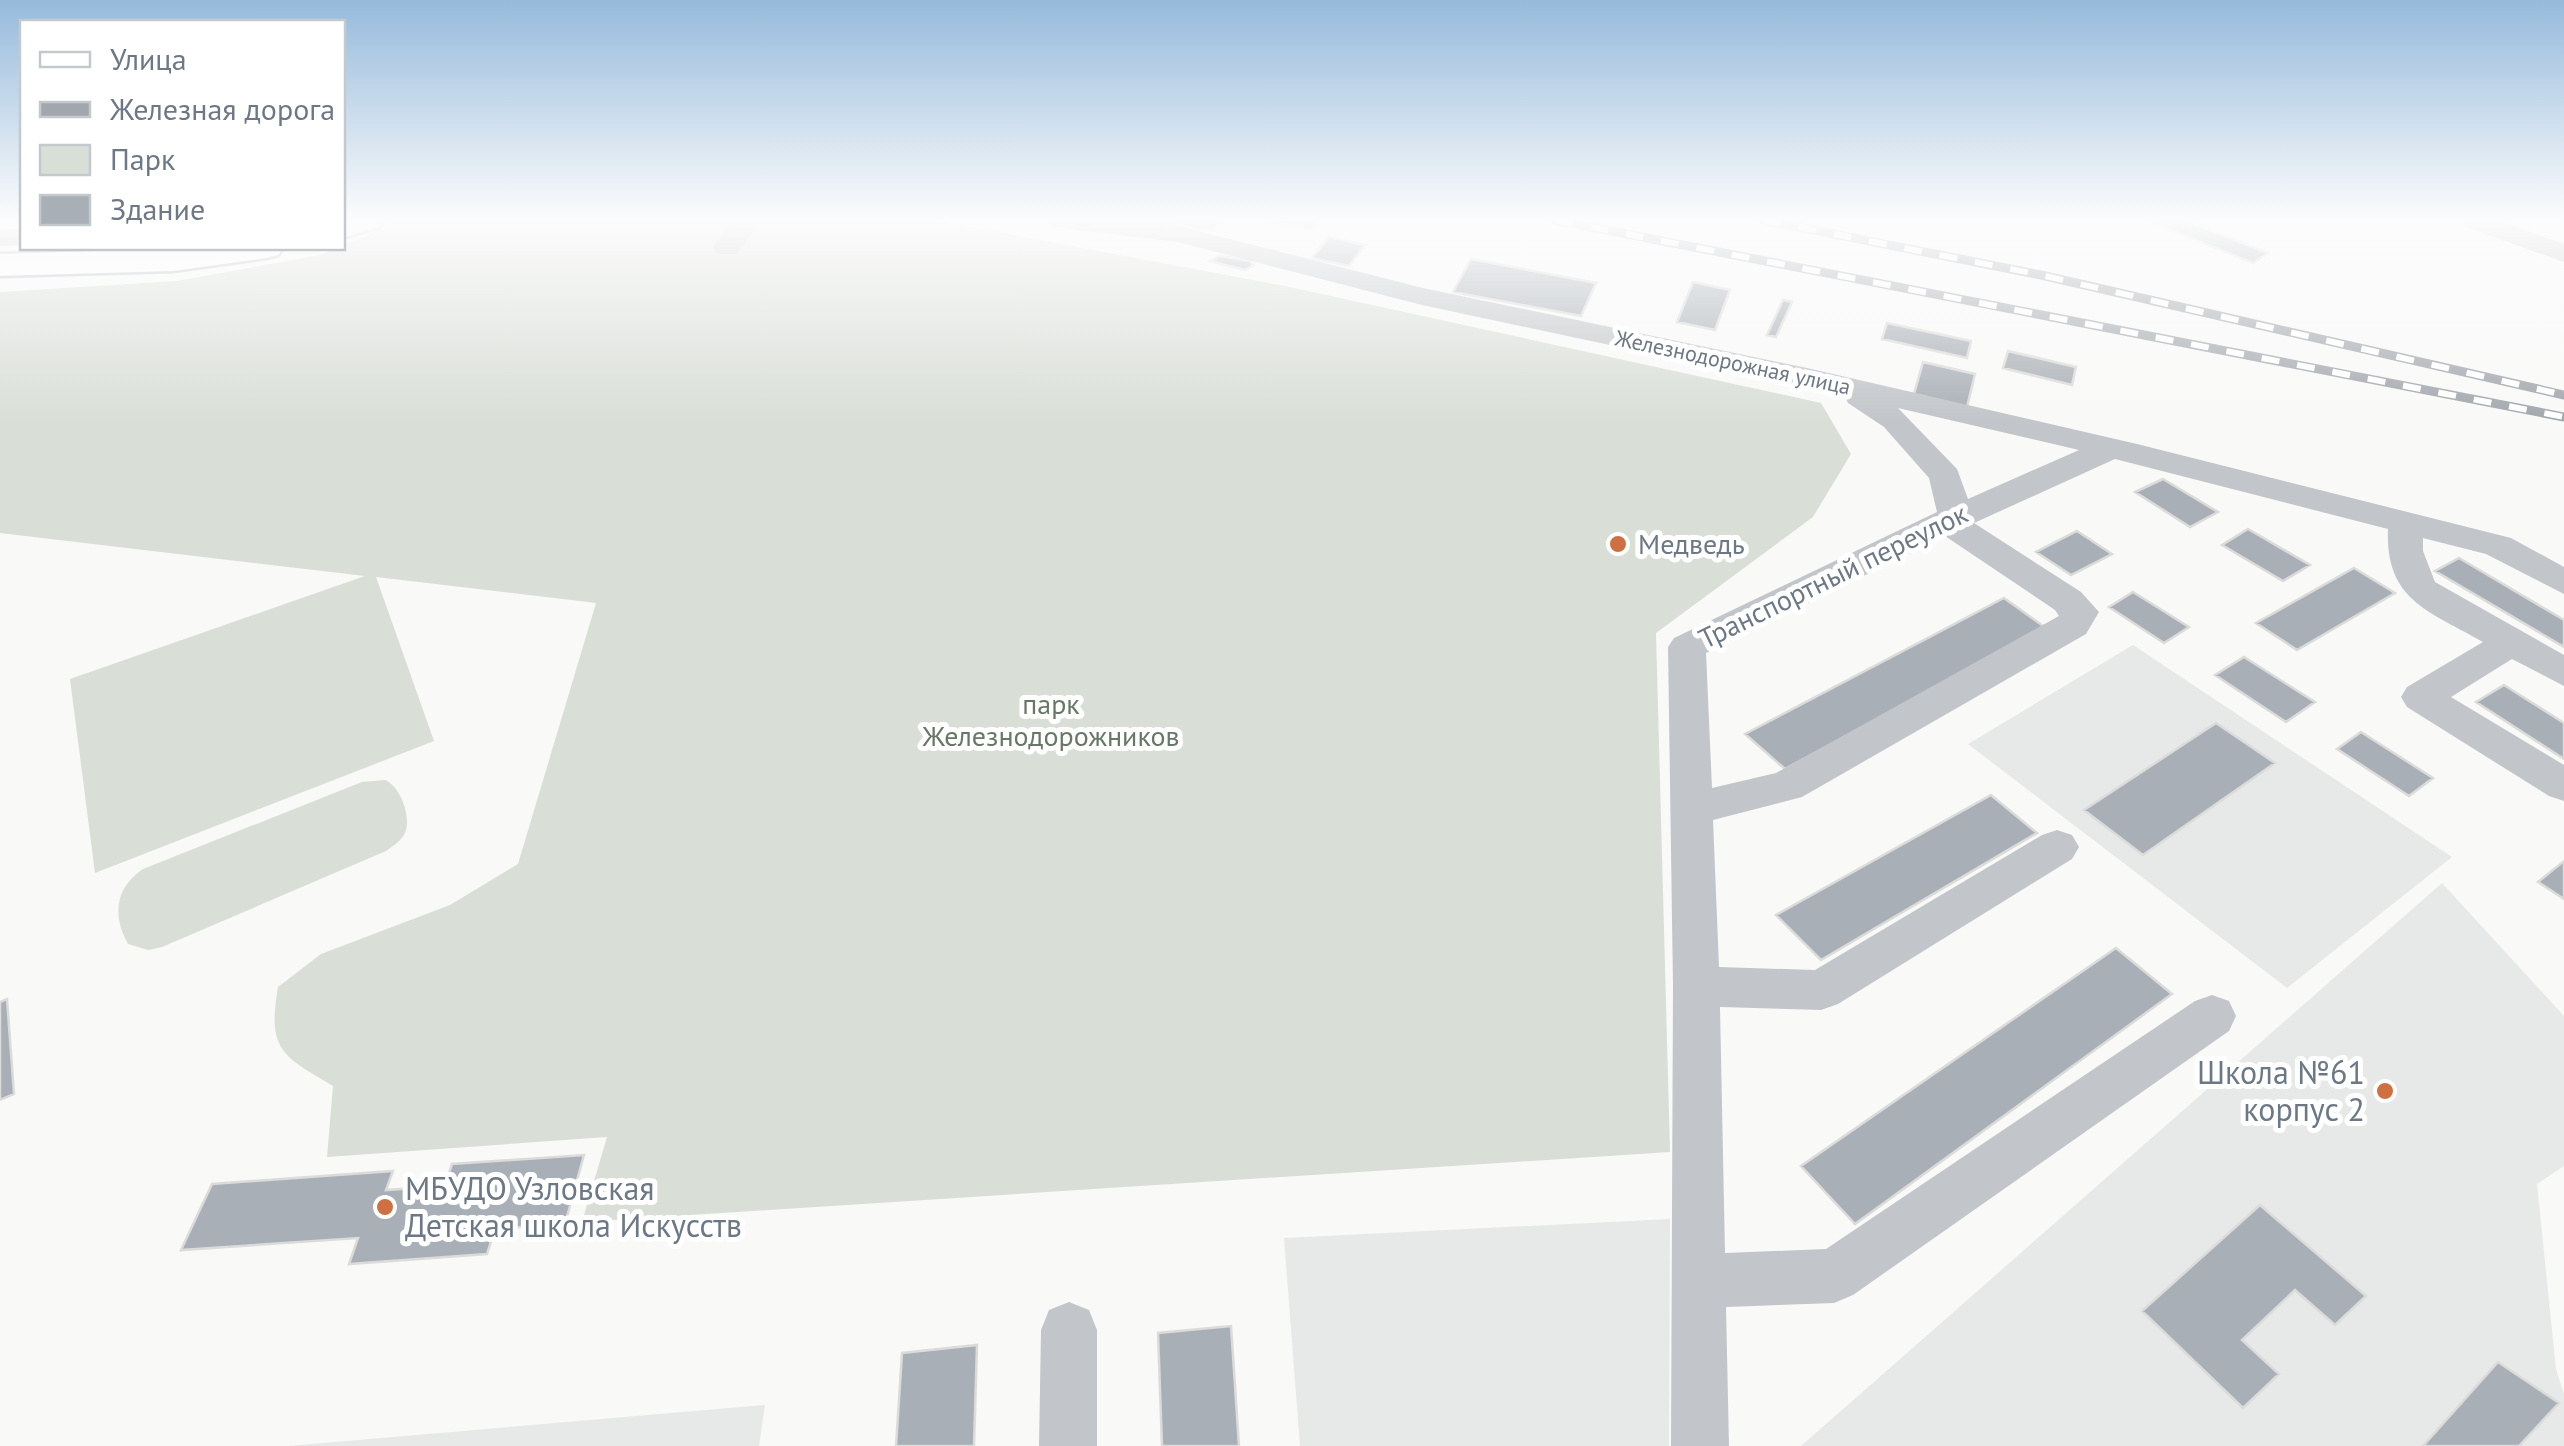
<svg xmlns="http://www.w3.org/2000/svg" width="2564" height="1446" font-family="'PT Sans',sans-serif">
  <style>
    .built { fill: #e7e8e8 }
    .green { fill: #d9ded7 }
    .building { fill: #a9afb6; stroke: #dbdbda; stroke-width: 2.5 }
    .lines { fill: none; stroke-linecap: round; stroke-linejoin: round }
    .major-casing { stroke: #b6b9bd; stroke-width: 5 }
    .minor { fill: #c2c5c9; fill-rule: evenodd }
    .major { fill: #fff; fill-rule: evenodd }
    .rail-casing { stroke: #a2a7ad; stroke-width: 9 }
    .rail { stroke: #fff; stroke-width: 6; stroke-dasharray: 18; stroke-linecap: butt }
    .poi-dot { fill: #cf7042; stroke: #fff; stroke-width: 4 }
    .labels { text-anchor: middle; stroke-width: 10; stroke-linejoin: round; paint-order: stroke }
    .far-street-label { font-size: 22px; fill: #6c7885; stroke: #fff }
    .poi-label { font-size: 28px; fill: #6c7885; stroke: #fff; text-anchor: start }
    .street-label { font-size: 28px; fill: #6c7885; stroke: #fff }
    .park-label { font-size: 28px; fill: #677866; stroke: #fff }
    .near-poi-label { font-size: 32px; fill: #6c7885; stroke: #fff; text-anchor: end }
  </style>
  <rect width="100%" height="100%" fill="#f9f9f8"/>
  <path class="built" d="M2133,645l319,212 -165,131 -319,-244z
    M2442,883l122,133v150l-27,18 19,185 8,25v52h-763z
    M1670,1219l-1,227h-369l-16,-208z
    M765,1405l-6,41h-471z"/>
  <path class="green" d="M403,220h531l351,66 536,117 30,51 -38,63 -157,116 14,519 -1088,70 25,-85 -280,20 6,-71c-51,-30 -66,-36 -55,-99l43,-33 129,-49 68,-41 78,-261 -220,-26 58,164 -339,132 -25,-194 295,-103 -365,-43v-241l177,-11 143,-26z
    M385,780c15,6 27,37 20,53 -4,8 -12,13 -19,18l-224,96 -14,3 -20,-6c-16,-29 -13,-56 15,-75l219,-87z"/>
  <path class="building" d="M1146,220h75l-9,11z
    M1255,220h59l4,1 -6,9z
    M2157,220h27l84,33 -15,10 -100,-40z
    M1329,237l36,8 -16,21 -37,-8z
    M1220,256l30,5 4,4 -9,5 -35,-9z
    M1471,259l125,24 -15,33 -128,-24z
    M1693,282l37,8 -15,40 -38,-8z
    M1783,300l9,2 -16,35 -9,-2z
    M1887,323l84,18 -4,17 -85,-19z
    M2008,351l68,16 -4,18 -69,-17z
    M1923,362l52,12 -8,33 -53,-13z
    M2163,479l55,33 -28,15 -55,-35z
    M2248,529l62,36 -27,16 -61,-36z
    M2077,531l35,23 -41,21 -35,-23z
    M2459,558l105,62v27l-129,-76z
    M2354,568l41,25 -98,57 -41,-27z
    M2133,592l56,35 -25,16 -55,-36z
    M2004,598l42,30 -261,141 -40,-35z
    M2244,657l71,45 -29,20 -71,-47z
    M2504,685l60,38v36l-88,-57z
    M2216,723l59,40 -132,92 -59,-45z
    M2361,732l72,46 -24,18 -72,-47z
    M1991,795l46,38 -216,127 -45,-45z
    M2564,861v38l-26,-17z
    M2116,948l56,46 -317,230 -54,-58z
    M7,999l7,95 -14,6v-98z
    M584,1155l-19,69 -70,5 -8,25 -138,10 9,-26 -177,12 31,-66 181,-13 -7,19 59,-4 7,-22z
    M2260,1205l106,91 -31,29 -40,-35 -53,50 37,34 -36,34 -101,-97z
    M1231,1326l8,120h-77l-4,-113z
    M977,1345l-3,101h-78l6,-93z
    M2498,1362l61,41 -40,43h-96z"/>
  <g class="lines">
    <defs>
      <path id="major" d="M342,220h42l-5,7 -37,11z
        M195,248h88l-5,7 -12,3 -93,13 -173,5v-22z"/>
    </defs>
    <use href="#major" class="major-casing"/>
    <path class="minor" d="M733,220h27l-23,34h-20l-4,-6z
      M1049,220h79l51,6 244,62 384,80 330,76 374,94 53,29v27l-78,-40 -63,-16v13l12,31 129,73v31l-52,-27 -61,38 113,68v36l-15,-5 -142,-89 -6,-10 6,-10 76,-45c-53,-31 -98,-41 -95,-113l-273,-70 -141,64 107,69 18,20 -13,22 -284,163 -89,23 6,147 96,3 227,-135 15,-5 15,5 7,12 -7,12 -234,145 -17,6 -101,-3 5,246 101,-4 369,-248 17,-6 17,6 7,15 -7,15 -376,264 -19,8 -108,4 3,139h-58l2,-460 -5,-339 6,-9 263,-126 -8,-34 -45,-51 -36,-24 -4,-8 -422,-90 -244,-63 -116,-14 -10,-2zM1898,408l181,42 -111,49 -11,-30zM1945,536l110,74 4,6 -283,157 -64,15 -6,-135z
      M2460,220h37l67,24v18l-101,-36z
      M22,229v16l-22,1v-16z
      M1069,1302l20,8 8,20v116h-58l2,-116 8,-20z"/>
    <use href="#major" class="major"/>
    <defs>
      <path id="rail" d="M1555,220l1009,197
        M1763,220l278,55 523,120"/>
    </defs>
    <use href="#rail" class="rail-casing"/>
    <use href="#rail" class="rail"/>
  </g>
  <linearGradient id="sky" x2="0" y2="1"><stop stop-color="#96badc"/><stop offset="0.52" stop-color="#fcfcfc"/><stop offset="1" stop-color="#fcfcfc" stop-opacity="0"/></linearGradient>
  <rect width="2564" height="422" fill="url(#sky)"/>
  <g class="poi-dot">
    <circle cx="1618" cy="544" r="10"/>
    <circle cx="2385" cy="1091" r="10"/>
    <circle cx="385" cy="1207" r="10"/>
  </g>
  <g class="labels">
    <g class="far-street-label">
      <text transform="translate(1733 362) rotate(12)" y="8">Железнодорожная улица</text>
    </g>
    <g class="poi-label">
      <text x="1638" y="554">Медведь</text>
    </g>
    <g class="street-label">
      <text transform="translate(1833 576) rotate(-26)" y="10">Транспортный переулок</text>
    </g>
    <g class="park-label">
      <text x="1051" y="714">парк<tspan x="1051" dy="32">Железнодорожников</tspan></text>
    </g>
    <g class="near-poi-label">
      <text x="2365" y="1084">Школа №61<tspan x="2365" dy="37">корпус 2</tspan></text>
      <text x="405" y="1200" text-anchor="start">МБУДО Узловская<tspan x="405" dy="37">Детская школа Искусств</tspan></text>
    </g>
  </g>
  <rect x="20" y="20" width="325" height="230" fill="#ffffff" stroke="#c4c9ce" stroke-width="2.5"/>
  <rect x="40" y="52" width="50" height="15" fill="#ffffff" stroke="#c4c9ce" stroke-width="2.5"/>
  <text x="110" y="70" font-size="30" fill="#6c7885">Улица</text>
  <rect x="40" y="102" width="50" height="15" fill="#a2a7ad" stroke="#c4c9ce" stroke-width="2.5"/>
  <text x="110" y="120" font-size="30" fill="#6c7885">Железная дорога</text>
  <rect x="40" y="145" width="50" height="30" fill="#d9ded7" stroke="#c4c9ce" stroke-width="2.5"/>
  <text x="110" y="170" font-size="30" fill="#6c7885">Парк</text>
  <rect x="40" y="195" width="50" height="30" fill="#a9afb6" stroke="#c4c9ce" stroke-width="2.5"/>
  <text x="110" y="220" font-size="30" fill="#6c7885">Здание</text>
</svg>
